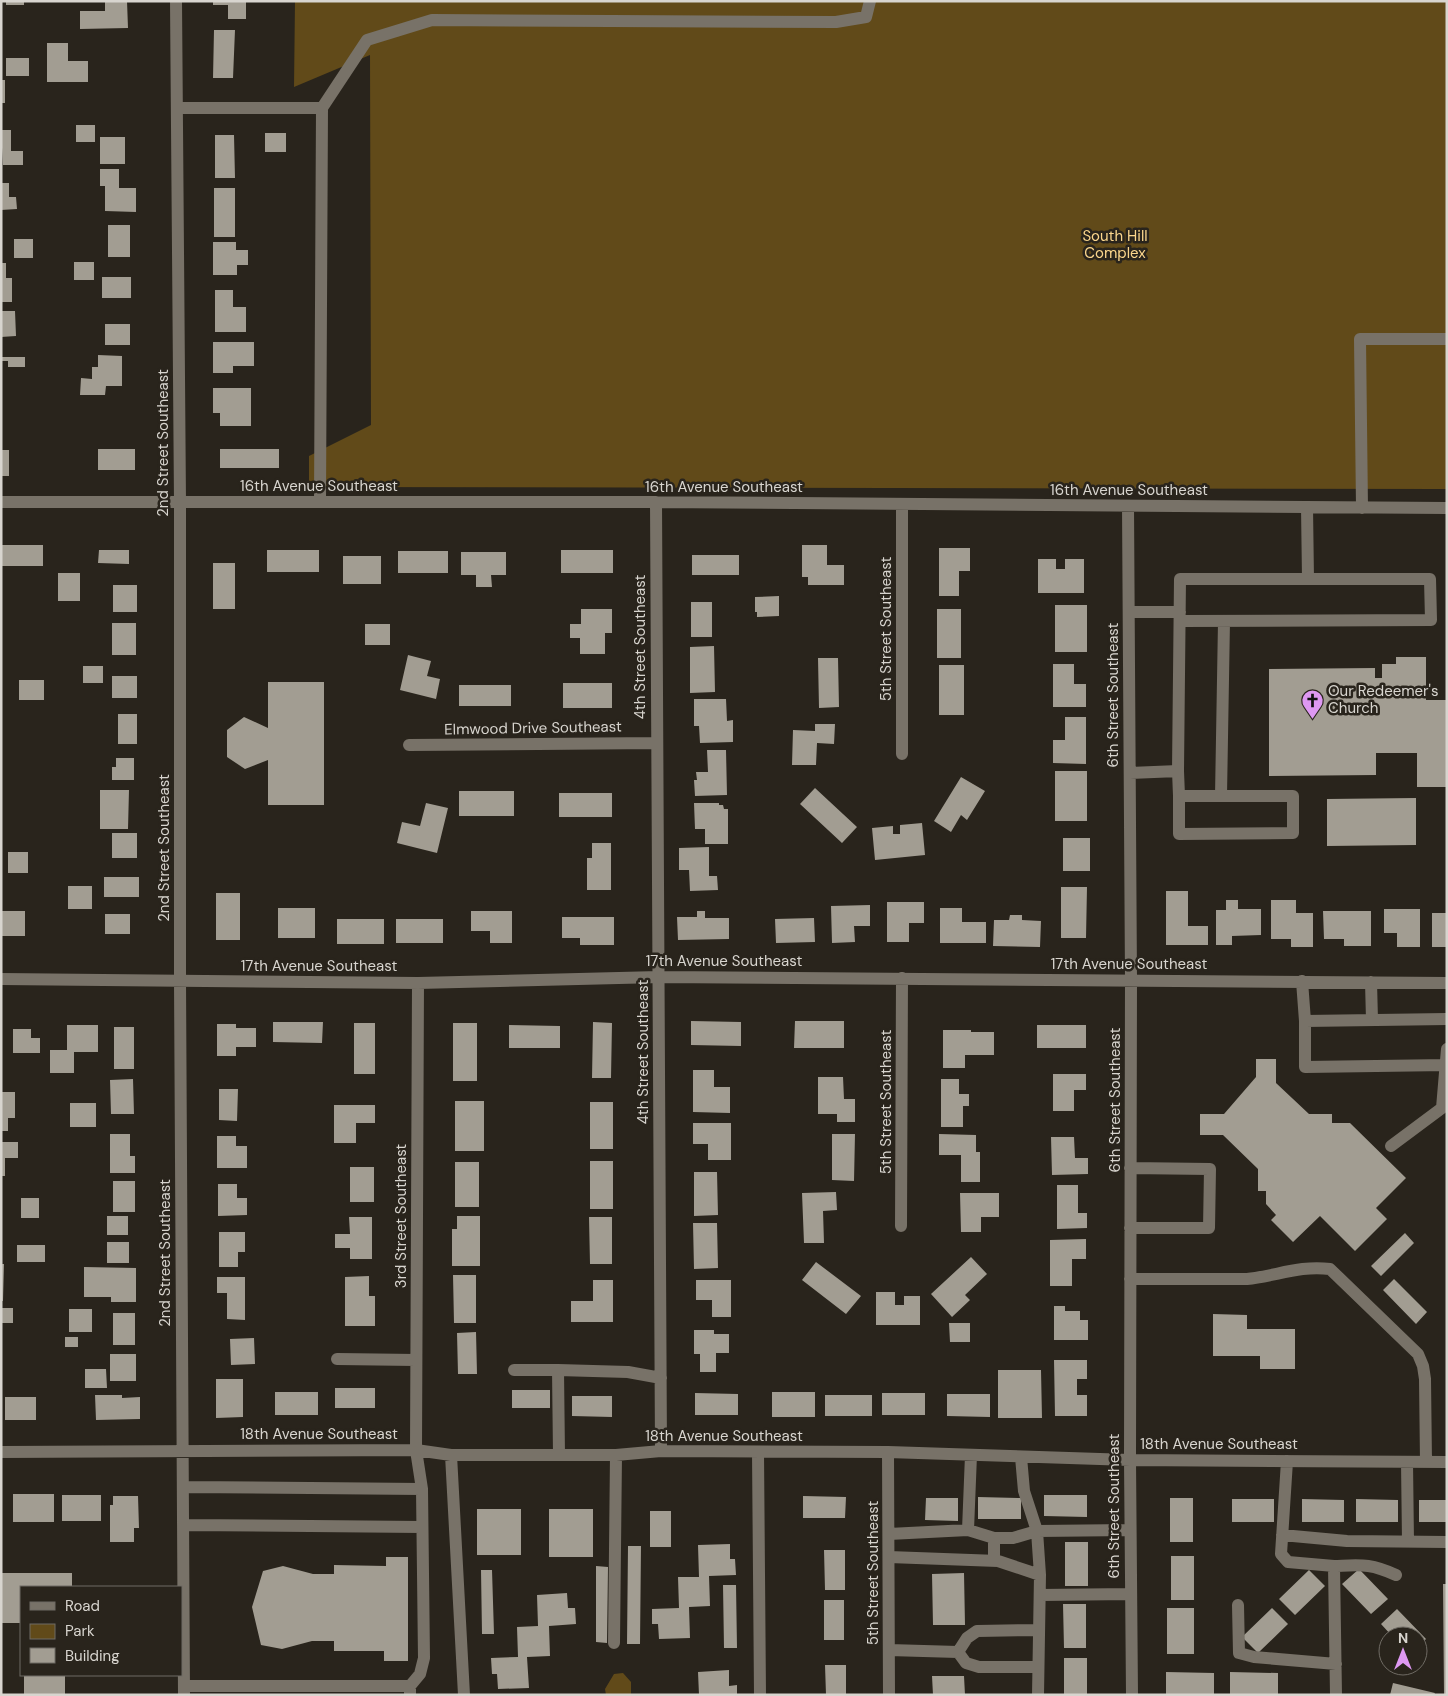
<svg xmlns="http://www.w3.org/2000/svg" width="1448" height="1696" font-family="'DM Sans',sans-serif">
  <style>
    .green { fill: #614a19 }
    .building { fill: #a29d92 }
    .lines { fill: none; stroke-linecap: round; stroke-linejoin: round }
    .minor { stroke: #787268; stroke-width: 12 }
    .labels { text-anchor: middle; stroke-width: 5; stroke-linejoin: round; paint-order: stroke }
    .park-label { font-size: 15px; fill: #fbd68c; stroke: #29241c }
    .street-label { font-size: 15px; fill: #d8d5cf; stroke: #29241c }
    .poi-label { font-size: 15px; fill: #d8d5cf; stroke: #29241c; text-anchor: start }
  </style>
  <rect width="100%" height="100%" fill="#29241c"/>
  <path class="green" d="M295,1h1152v488l-1138,-2v-31l62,-31 -1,-370 -76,32z
    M623,1673l8,9v13h-25l-1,-6 9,-15z"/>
  <path class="building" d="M6,1h18v4h-18z
    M105,1h22l1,27 -48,1v-18h25z
    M213,1h33v18h-18v-14h-15z
    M214,30h21l-2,48h-20z
    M47,43h21v18h20v21h-41z
    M6,58h23v18h-23z
    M1,80h4v23h-4z
    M76,125h19v17h-19z
    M1,130h10v21h12v14h-20z
    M265,133h21v19h-21z
    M215,135h19l1,43h-20z
    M100,137h25v27h-25z
    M100,169h19v19h17v24l-31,-1v-25h-5z
    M1,183h8v14h7l1,12 -16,1z
    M214,188h21v49h-21z
    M108,225h22v32h-22z
    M14,239h19v19h-19z
    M213,242h23v8h12v15h-11v10h-24z
    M74,262h20v18h-20z
    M1,263h5v15h6v24h-11z
    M102,277h29v21h-29z
    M215,290h18v17h13v25h-31z
    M1,311h14l1,25 -15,1z
    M105,324h25v21h-25z
    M213,342h41v24h-21v7h-20z
    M98,355l24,1v30h-16l-1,9h-25l1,-17 11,1v-12h6z
    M1,357h24v10h-17v-6h-7z
    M213,388h38v38h-31v-13h-7z
    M98,449h37v21h-37z
    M220,449h59v19h-59z
    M1,450h8v26h-8z
    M1,545h42v21h-42z
    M802,545h25v20h17v20h-36v-8h-6z
    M939,548h31v23h-11v25h-20z
    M99,550h30v14l-31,-1z
    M267,550h52v22h-52z
    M561,550h52v23h-52z
    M398,551h50v22h-50z
    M461,552h45v23h-15l1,12h-16v-12h-15z
    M692,555h47v20h-47z
    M343,556h38v28h-38z
    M1038,559h18v10h9v-10h19v34h-46z
    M213,563h22v46h-22z
    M58,573h22v28h-22z
    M113,585h24v27h-24z
    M779,596v20l-22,1v-5h-2v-15z
    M691,602h21v35h-21z
    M1055,605h32v47h-32z
    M581,609h31v24h-7v21h-25v-16h-10v-14h11z
    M937,609h24v49h-24z
    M112,623h24v32h-24z
    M365,624h25v21h-25z
    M714,646l1,46 -25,1v-46z
    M408,655l23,6 -4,15 13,3 -4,20 -36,-9z
    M1396,657h30v43h21v87h-30v-34h-41v22l-107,1v-107l106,-1v10h7v-14h14z
    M818,658h20l1,49 -20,1z
    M1053,664h21v20h12v23h-33z
    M939,665h25v50h-25z
    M83,666h20v17h-20z
    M112,676h25v22h-25z
    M19,680h25v20h-25z
    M268,682h56v123h-56v-45l-23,9 -18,-12v-27l17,-13 24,11z
    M563,683h49v25h-49z
    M459,685h52v21h-52z
    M694,699h32l1,22 6,-1v22l-33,1 -1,-17h-5z
    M118,714h19v30h-19z
    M1065,717h21v47l-33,-1v-23h12z
    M815,724h20l-1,20 -17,-1 -1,22h-24l1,-35 22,1z
    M707,750h19l1,45 -32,1 -1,-16h3l-1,-8h12z
    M116,758h18v22h-22v-13h4z
    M1055,771h32v50h-32z
    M961,777l24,14 -18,29 -6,-5 -10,17 -17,-11z
    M815,788l42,39 -15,16 -42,-39z
    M100,790h29l-1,39h-28z
    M459,791h55v25h-55z
    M559,793h53v24h-53z
    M1416,798v47l-89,1v-47z
    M426,803l22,5 -11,45 -40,-10 5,-21 18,4z
    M694,803h25v2h4l1,4h4v35h-23v-15h-10z
    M922,823l3,32 -50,5 -3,-32 21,-2v8h7v-9z
    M112,833h25v25h-25z
    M1063,838h27v33h-27z
    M592,843h19v47h-24v-32h5z
    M709,847v29h8l1,14 -28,1 -1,-21h-10v-22z
    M8,852h20v21h-20z
    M104,877h35v20h-35z
    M68,886h24v23h-24z
    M1061,887h26l-1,51h-25z
    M1166,891h22v35h20v19h-42z
    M216,893h24v47h-24z
    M1226,900h12v9h23v26l-29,1v9h-16v-35h10z
    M1271,900h25v13h17v34h-22v-8h-20z
    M887,902h37v21h-15v19h-22z
    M870,905v21h-16l1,16 -23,1 -1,-37z
    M278,908h37v30h-37z
    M940,908h22v14h24v21h-46z
    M1384,909h36v38h-23v-14h-13z
    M1,911h24v25h-24z
    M471,911h41v32h-22v-12h-19z
    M697,911h8v7h24v21l-51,1 -1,-23h20z
    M1323,911h48v35h-27v-7h-20z
    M1432,913h15v34h-15z
    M105,914h25v20h-25z
    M1010,915h12v5l19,1 -1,26 -47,-1 1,-26h15z
    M562,917h52v28h-34v-7h-18z
    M814,918l1,24 -39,1 -1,-24z
    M337,919h47v25h-47z
    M396,919h47v24h-47z
    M691,1021l50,1v24l-50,-1z
    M795,1021h49v27h-50z
    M273,1022h50l-1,21 -49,-1z
    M593,1022l19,1 -1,55h-19z
    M354,1023h21v51h-21z
    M453,1023h24v58h-24z
    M217,1024h19v4h20v19h-20v9h-19z
    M67,1025h31v27h-24v21h-24v-23h17z
    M509,1025l51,1v22h-51z
    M1037,1025h49v23h-49z
    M114,1027h20v42h-20z
    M13,1029h18v9h9v15h-27z
    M943,1030h28v2h23v23h-29v13h-22z
    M1256,1059h20v24l33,31h23v9h18l56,55 -30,30 11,11 -32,32 -35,-35 -27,26 -22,-22 5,-5 -10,-11v-13h-8v-22l-35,-34h-23v-21h24l32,-37z
    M693,1070h21v17h16v26l-37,-1z
    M1053,1074h33v16h-12v21h-21z
    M818,1077h25l1,22h11v23h-18v-8h-19z
    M133,1079l1,35h-23l-1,-34z
    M941,1079h18v15h10v12h-6v21h-22z
    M219,1089h19l-1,32 -18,-1z
    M1,1092h14v26h-7v13h-7z
    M455,1101h29v50h-29z
    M590,1102h23v47h-23z
    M70,1103h26v24h-26z
    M334,1105h41v18h-19v20h-22z
    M693,1123h38v37h-23v-16h-15z
    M110,1134h20v22h5v17h-25z
    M832,1134h23l-1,47 -22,-1z
    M939,1134l37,1v17h4v30h-19v-27h-22z
    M217,1136h19v10h11v22h-30z
    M1051,1137h23l1,21h13v16l-36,1z
    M1,1142h17v16h-13v18h-4z
    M590,1161h23v48h-23z
    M455,1162h24v45h-24z
    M350,1167h24v35h-24z
    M694,1172h23l1,43 -24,1z
    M113,1181h22v31h-22z
    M218,1184h19v14h10v17l-29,1z
    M1057,1185h21v28h9v15l-30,1z
    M836,1192l1,18 -14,1 1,32h-20l-2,-50z
    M960,1193h39v24h-18v15h-20z
    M21,1198h18v20h-18z
    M107,1216h21v19h-21z
    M457,1216h23v50h-28v-37h5z
    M349,1217h23v42h-22v-11h-15v-14h15z
    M589,1217h23v47h-22z
    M693,1223h24l1,45 -24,1z
    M219,1232h26v20h-7v15h-19z
    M1405,1233l9,10 -33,33 -10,-10z
    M1086,1239v20h-14v27h-22v-46z
    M107,1242h22v21h-22z
    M17,1245h28v17h-28z
    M971,1257l16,17 -22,21 5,5 -18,17 -21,-23z
    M816,1262l45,34 -15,18 -44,-34z
    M1,1264h3l-1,37h-2z
    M84,1267l52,1v34h-25v-5h-27z
    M453,1275h23v48h-22z
    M369,1276v20h6v30h-30v-49z
    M217,1277h28v43l-18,-1v-26h-10z
    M1394,1279l33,33 -11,12 -33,-34z
    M593,1280h20v42h-42v-21h22z
    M696,1280h35v37h-19v-17h-16z
    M876,1292h19v13h9v-9h16v29h-44z
    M1054,1306h11v5h15v9h8v20h-34z
    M1,1308h12v15h-12z
    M69,1309h23v23h-23z
    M113,1313h22v32h-22z
    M1213,1314l34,1v14h48v40h-35v-13h-47z
    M949,1323h21v19h-20z
    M694,1330h20v4h15v19h-13v19h-16v-18h-6z
    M476,1332l1,42h-19l-1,-41z
    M65,1337h13v10h-13z
    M254,1338l1,26 -24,1 -1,-26z
    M110,1354h26v27h-26z
    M1054,1360h33v19h-10v16h10v21h-32z
    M85,1369h21l1,19h-22z
    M998,1370h43l1,48h-44z
    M216,1379h27v38l-27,1z
    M335,1388h40v20h-40z
    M512,1390h38v18h-38z
    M275,1392h43v23h-43z
    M772,1392h43v25h-43z
    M695,1393l43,1v21h-43z
    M882,1393h43v22h-43z
    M947,1394h43v23l-43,-1z
    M95,1395h27v3l18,-1v22l-44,1z
    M825,1395h47v21h-47z
    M572,1396h40v21l-40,-1z
    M5,1397h31v23h-31z
    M13,1494h41v28h-41z
    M62,1495h39v26h-39z
    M1044,1495h43v22l-43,-1z
    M113,1496h25l1,32h-5v14h-24v-37h3z
    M803,1496l43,1 -1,21h-42z
    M978,1497l43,1v21h-43z
    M926,1498h32v23l-33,-1z
    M1170,1498h23v44h-23z
    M1232,1499h42v23h-42z
    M1302,1499l42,1v22h-42z
    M1356,1499l42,1v22h-42z
    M1419,1500h28v22h-28z
    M477,1509h44v46h-44z
    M549,1509h44v48h-44z
    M650,1511h21v36h-21z
    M1065,1542h23v44h-23z
    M730,1544v15h5l1,16 -27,1 1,30 -21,1 1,31 -31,1 -1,-15h-6v-15l27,-1 -1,-31h21l-1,-32z
    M628,1546h13l-1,98h-13z
    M824,1550h21v40h-20z
    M1171,1556h23v44h-23z
    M386,1557h22v104h-24v-10h-50v-10h-22l-30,8 -21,-4 -9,-38 11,-36 20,-5 30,8h21v-9l52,1z
    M596,1566l12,1 -1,76 -11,-1z
    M1359,1569l29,30 -17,15 -29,-30z
    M481,1570h11l2,64h-12z
    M1309,1570l16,16 -30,29 -16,-16z
    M1,1573h71v14h-51v36h-20z
    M964,1573l1,52h-32l-1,-51z
    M1443,1584h4v111h-3z
    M723,1585h13l1,63h-13z
    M567,1593l1,15h7l1,16 -27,2 1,30 -23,1 2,31 -31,1 -1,-15h-5l-1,-16 27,-1 -1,-30 21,-1 -1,-31z
    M824,1600h20v40h-20z
    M1063,1604h23v44h-22z
    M1167,1608h27v46h-27z
    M1272,1608l16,16 -30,29 -16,-16z
    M1397,1609l29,30 -8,8v-11h-26l-11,-12z
    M1064,1658h23v37h-23z
    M825,1665h21v30h-20z
    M729,1670v16l8,-1v10h-38l-1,-23z
    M1166,1672l48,1v22h-48z
    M1230,1672l48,1v22h-48z
    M24,1675h41v20h-41z
    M932,1676h32l1,19h-32z
    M1393,1683l42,10 -1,2h-44z"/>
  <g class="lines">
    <path class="minor" d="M176,1l4,501v479l4,714
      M177,108h145l-2,394
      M322,108l45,-68 65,-20 404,2 30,-5 4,-16
      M1,502h655l791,6
      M656,502l5,949
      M902,504v250
      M1128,506l3,474 -1,480 2,235
      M1307,507l1,72
      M1362,508l-2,-169h87
      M1129,612h51
      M409,745l248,-2
      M1178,771l1,25
      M1130,773l48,-2 2,-192h250l1,41 -251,1
      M1221,796h-42v38l114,-1v-37h-72l3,-175
      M1,979l417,4 241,-6 788,6
      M1302,981l3,40v46l142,-2
      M1371,982l1,38
      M1305,1021l142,-2
      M1391,1146l51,-38 5,-59
      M901,1226l1,-248
      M1130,1228h79l1,-59 -80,-1
      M1130,1279h117c29,-3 53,-14 83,-10l88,85 5,12 2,13 1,83
      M337,1359l79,1
      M514,1370h44l1,85
      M558,1370l70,2 33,6
      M1,1452l415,-2 35,5h165l45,-4 227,1 242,8 317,2
      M758,1452l2,243
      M888,1452l1,243
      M451,1455l13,240
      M1287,1461l-6,93 7,8 46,4 2,129
      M1407,1462l1,80
      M183,1487l239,2
      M183,1525l239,2
      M968,1530l26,8v23
      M889,1534l79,-4 3,-75
      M1282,1535l65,6 100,1
      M994,1538h19l24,-7 93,-1
      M889,1557l109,4 42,14 -3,-44 -13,-40 -3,-34
      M1334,1566c27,-1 36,-3 62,9
      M1040,1595l91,-1
      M1238,1605l1,48 15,4 82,7
      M614,1643l2,-188
      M889,1650l69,2 9,-14 10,-7 62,-1
      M958,1652l8,11 13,4h59
      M184,1686h226v9
      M410,1686l10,-12 4,-16 -2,-169 -6,-39 2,-467
      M1038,1695l2,-120"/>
  </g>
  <defs>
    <symbol id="church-pin" viewBox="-11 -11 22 30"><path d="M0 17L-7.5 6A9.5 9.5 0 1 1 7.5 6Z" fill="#de98f2" stroke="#29241c"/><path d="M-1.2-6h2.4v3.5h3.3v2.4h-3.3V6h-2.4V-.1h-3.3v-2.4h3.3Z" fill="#111"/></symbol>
  </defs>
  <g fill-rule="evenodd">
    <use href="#church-pin" x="1300" y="688" width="25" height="34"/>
  </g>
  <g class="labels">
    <g class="park-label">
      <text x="1115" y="241">South Hill<tspan x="1115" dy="17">Complex</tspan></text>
    </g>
    <g class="street-label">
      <text transform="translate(163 443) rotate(-90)" y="5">2nd Street Southeast</text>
      <text x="319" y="491">16th Avenue Southeast</text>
      <text x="724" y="492">16th Avenue Southeast</text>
      <text x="1129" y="495">16th Avenue Southeast</text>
      <text transform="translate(886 629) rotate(-90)" y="5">5th Street Southeast</text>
      <text transform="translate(640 647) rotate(-90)" y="5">4th Street Southeast</text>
      <text transform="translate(1113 695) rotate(-90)" y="5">6th Street Southeast</text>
      <text transform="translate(533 728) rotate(-1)" y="5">Elmwood Drive Southeast</text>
      <text transform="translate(164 848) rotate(-90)" y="5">2nd Street Southeast</text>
      <text x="724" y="966">17th Avenue Southeast</text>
      <text x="1129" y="969">17th Avenue Southeast</text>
      <text x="319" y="971">17th Avenue Southeast</text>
      <text transform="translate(643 1052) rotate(-90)" y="5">4th Street Southeast</text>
      <text transform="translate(1115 1100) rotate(-90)" y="5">6th Street Southeast</text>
      <text transform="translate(886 1102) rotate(-90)" y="5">5th Street Southeast</text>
      <text transform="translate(401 1216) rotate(-90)" y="5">3rd Street Southeast</text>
      <text transform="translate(165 1253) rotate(-90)" y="5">2nd Street Southeast</text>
      <text x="319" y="1439">18th Avenue Southeast</text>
      <text x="724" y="1441">18th Avenue Southeast</text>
      <text x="1219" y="1449">18th Avenue Southeast</text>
      <text transform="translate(1114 1506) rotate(-90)" y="5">6th Street Southeast</text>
      <text transform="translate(873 1573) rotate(-90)" y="5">5th Street Southeast</text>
    </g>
    <g class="poi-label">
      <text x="1328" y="696">Our Redeemer's<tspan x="1328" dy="17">Church</tspan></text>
    </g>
  </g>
  <rect width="1448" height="1696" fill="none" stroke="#d8d5cf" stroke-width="5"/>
  <rect x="20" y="1586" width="162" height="90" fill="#29241c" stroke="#6f6b64"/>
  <rect x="30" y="1602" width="25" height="8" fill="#787268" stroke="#6f6b64"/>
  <text x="65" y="1611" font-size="15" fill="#d8d5cf">Road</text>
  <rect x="30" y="1624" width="25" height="15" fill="#614a19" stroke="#6f6b64"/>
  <text x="65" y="1636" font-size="15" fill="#d8d5cf">Park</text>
  <rect x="30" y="1648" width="25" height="15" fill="#a29d92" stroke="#6f6b64"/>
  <text x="65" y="1661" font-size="15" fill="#d8d5cf">Building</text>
  <g transform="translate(1403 1651)"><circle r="24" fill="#29241c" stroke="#6f6b64"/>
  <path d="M0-4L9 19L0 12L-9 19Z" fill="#de98f2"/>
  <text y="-8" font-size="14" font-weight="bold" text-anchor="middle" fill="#d8d5cf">N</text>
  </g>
</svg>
